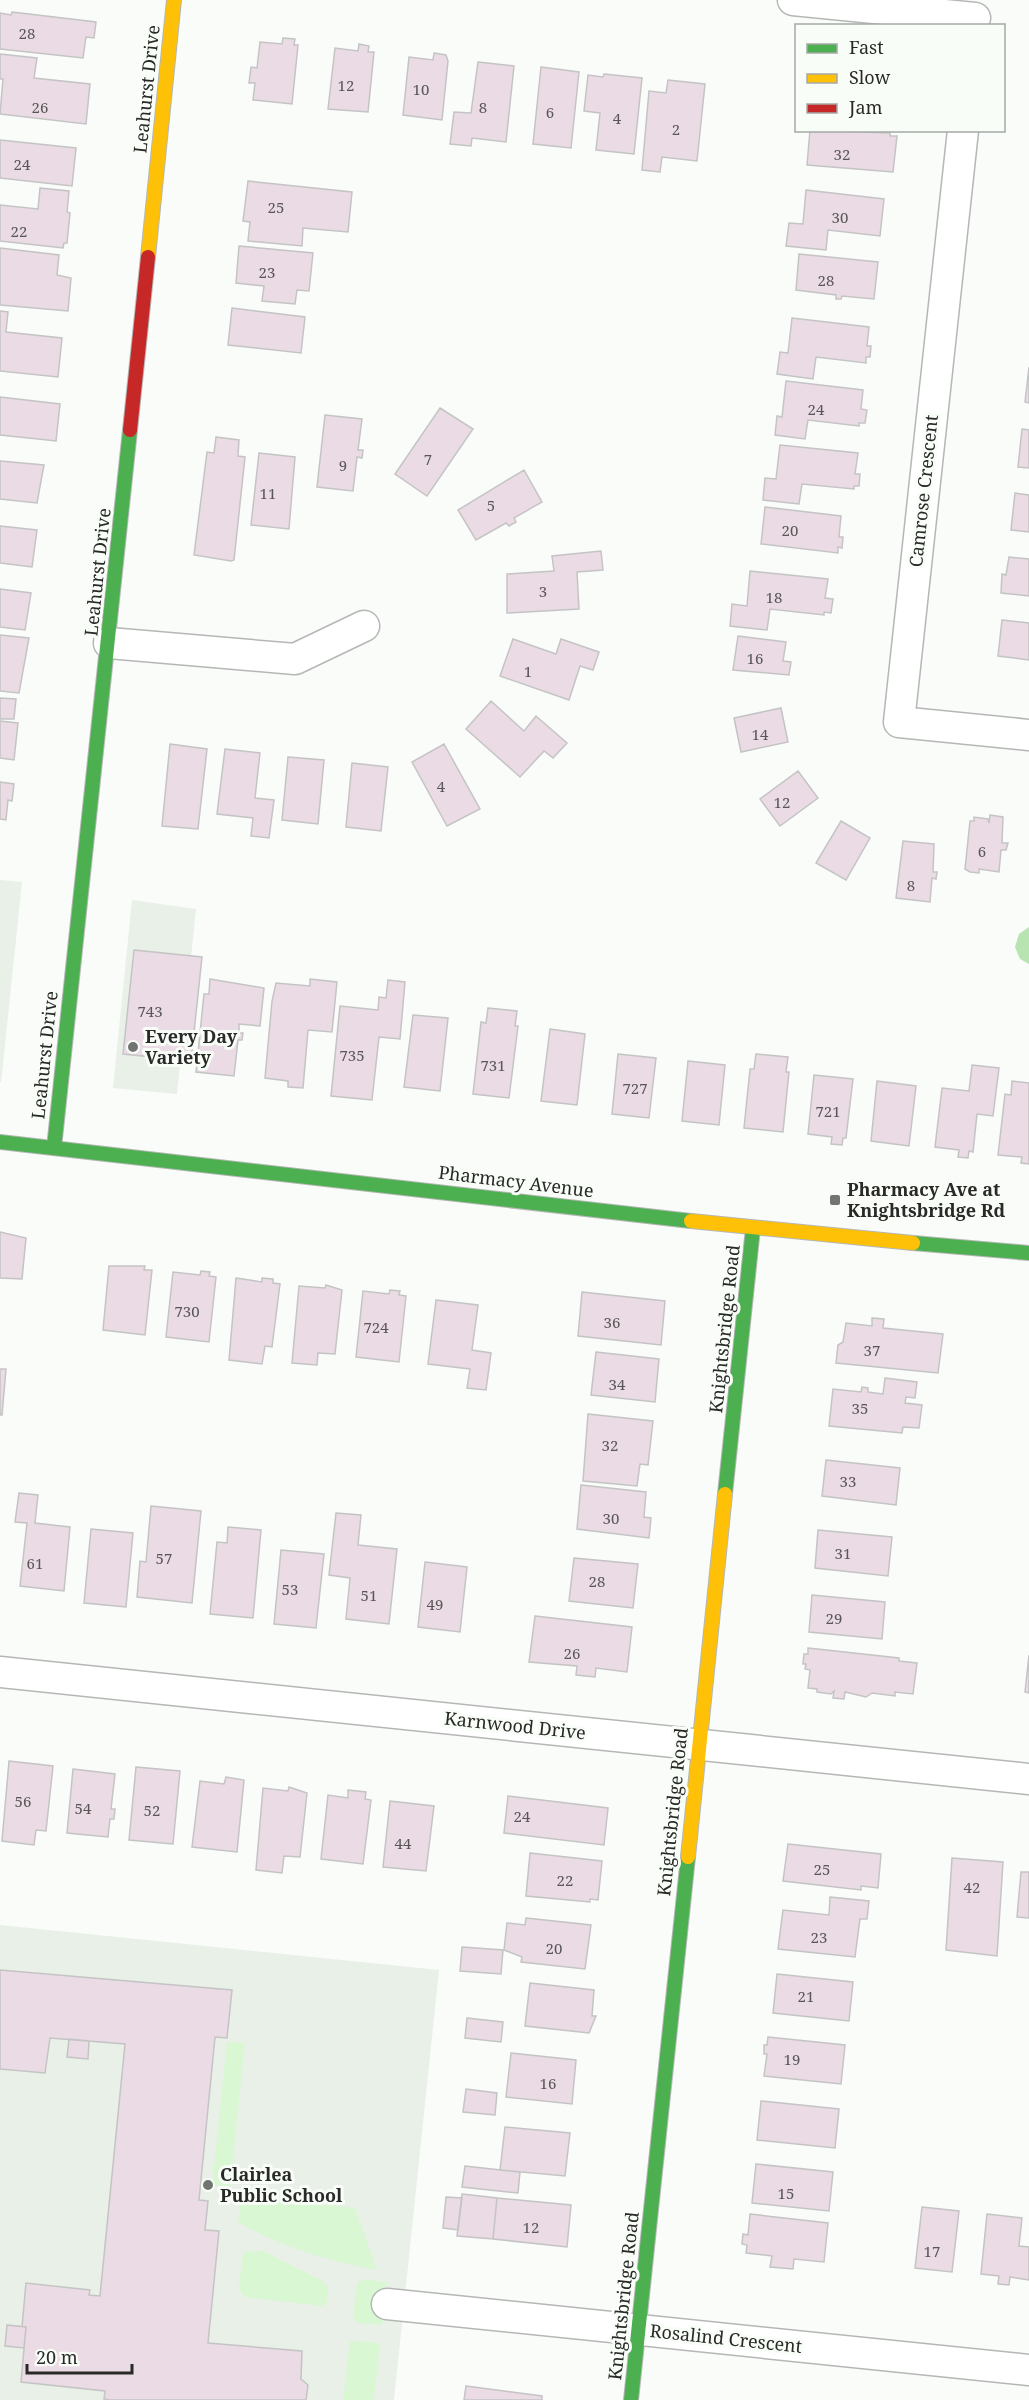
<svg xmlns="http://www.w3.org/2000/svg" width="1029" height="2400" font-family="'Noto Serif',serif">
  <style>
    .built { fill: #e9f0e8 }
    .green { fill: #d9f7d3 }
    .water { fill: #b7e4b0 }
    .building { fill: #eadbe5; stroke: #c4c4c4; stroke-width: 1.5 }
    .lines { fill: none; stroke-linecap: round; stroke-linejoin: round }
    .street-casing { stroke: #b5b7b5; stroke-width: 33 }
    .fast-casing { stroke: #b5b7b5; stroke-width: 16 }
    .slow-casing { stroke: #b5b7b5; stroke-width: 16 }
    .jam-casing { stroke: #b5b7b5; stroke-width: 16 }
    .street { stroke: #fefffe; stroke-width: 30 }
    .fast { stroke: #4caf50; stroke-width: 14 }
    .slow { stroke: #ffc107; stroke-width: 14 }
    .jam { stroke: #c62828; stroke-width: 14 }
    .poi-dot { fill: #727471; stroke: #f8fdf8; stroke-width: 2 }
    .labels { text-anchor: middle; stroke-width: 6; stroke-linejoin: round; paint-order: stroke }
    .number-label { font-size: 15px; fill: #595657 }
    .street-label { font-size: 18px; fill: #292a28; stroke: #f8fdf8 }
    .poi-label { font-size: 18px; font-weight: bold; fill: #292a28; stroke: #f8fdf8; text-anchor: start }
  </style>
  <rect width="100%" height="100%" fill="#f9fcf9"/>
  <path class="built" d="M0,880l22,2 -21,201 -1,-1z
    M132,900l64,9 -19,185 -64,-6z
    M0,1925l439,45 -45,430h-394z"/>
  <path class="green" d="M227,2042l18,1 -15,144 -18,-2z
    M242,2196l113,12 22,62c-51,-9 -93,-22 -139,-48z
    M263,2251l56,28 9,7 -1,16 -5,4 -78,-9 -5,-9 4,-36z
    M363,2279l24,3 -5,43 -24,-2 -5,-5 4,-35z
    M350,2341l30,2 -6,57h-31z"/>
  <path class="water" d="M1029,927v37l-9,-5 -5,-12 4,-13z"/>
  <path class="building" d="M12,12l84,10 -2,16 -8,-1 -3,21 -83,-9v-36l11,2z
    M283,38l12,1 -1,6h4l-6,59 -39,-4 2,-17h-6l2,-16 6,1 3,-26 22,2z
    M359,44l10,2 -1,6h6l-6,60 -40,-3 7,-61 23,3z
    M434,53l12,2 2,6 -6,59 -39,-5 6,-58 24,3z
    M0,54l37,4 -3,20 56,6 -4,40 -86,-10 3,-35h-3z
    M478,62l36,4 -8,76 -34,-4 -1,8 -21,-2 4,-32 17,1z
    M541,67l38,5 -8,76 -38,-4z
    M604,74l38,4 -8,76 -38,-4 4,-37 -16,-2 4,-36 15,2z
    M668,80l37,4 -8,77 -35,-4 -2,15 -18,-2 7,-79 17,2z
    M810,130l80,3v3h7l-4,36 -86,-7z
    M0,140l76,8 -4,38 -72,-8z
    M248,181l104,11 -4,40 -45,-4 -1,18 -54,-5 2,-19 -7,-1z
    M40,188l29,3 -2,21 3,1 -3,30h-3l-1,5 -63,-7v-36l38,4z
    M806,190l78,9 -4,37 -52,-6 -2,20 -40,-4 3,-23 14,1z
    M239,246l74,7 -4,38 -12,-1 -2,14 -33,-3 2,-15 -28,-3z
    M0,248l59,7 -2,20 14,3 -3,33 -68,-6z
    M799,254l79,8 -4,37 -32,-3 -1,3h-5v-4l-40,-5z
    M232,308l73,9 -4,36 -73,-8z
    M0,311l8,1 -2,20 56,6 -4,39 -58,-6z
    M792,318l77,9 -2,19h4l-1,11h-4v6l-50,-6 -3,22 -36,-5 3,-22 8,1z
    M1029,367v36l-4,-1z
    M786,381l77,9 -2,19 6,1 -2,13h-6v3l-51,-6 -3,19 -30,-4 2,-19 5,1z
    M0,397l60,7 -4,37 -56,-6z
    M440,408l33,21 -46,67 -32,-22z
    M325,415l37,4 -4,31h5l-1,8 -5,-1 -4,34 -36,-4z
    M1022,429l7,1v38l-11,-1z
    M216,437l23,3 -1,16 7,1 -11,103 -3,1 -37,-6 13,-103 7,1z
    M780,445l78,8 -3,21h5l-1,12h-5v3l-52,-5 -3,20 -36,-4 2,-22 11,1z
    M259,453l36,4 -6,72 -38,-4z
    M0,461l44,4 -7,38 -37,-4z
    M524,470l18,32 -28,16 2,4 -7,4 -3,-3 -30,17 -18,-30z
    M1015,493l14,2v37l-18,-2z
    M765,507l76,9 -2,21h4l-1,11 -4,-1v6l-77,-9z
    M0,526l37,4 -5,37 -32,-4z
    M601,551l2,19 -26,2 2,37 -72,4v-39l47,-3 -2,-15z
    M1009,557l20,2v37l-28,-3 1,-19 4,1z
    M750,571l78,8 -3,19 8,1 -2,14 -7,-1v3l-54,-6 -3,21 -37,-4 2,-22 15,2z
    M0,589l31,4 -6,37 -25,-3z
    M1002,620l27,3v37l-31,-4z
    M0,635l29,3 -10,55 -19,-2z
    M738,636l48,6 -3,19 8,1 -2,13 -56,-5z
    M513,639l43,15 5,-15 38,13 -6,18 -13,-4 -11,34 -69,-24z
    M0,698l16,1 -2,20h-14z
    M491,701l33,30 12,-15 31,27 -14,15 -9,-7 -24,26 -54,-48z
    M781,708l7,34 -47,10 -7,-34z
    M0,721l18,2 -4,37 -14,-2z
    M170,744l37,5 -9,80 -36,-3z
    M444,744l36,65 -33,17 -35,-64z
    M225,749l35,4 -5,45 19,2 -5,38 -18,-2 2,-18 -36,-4z
    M288,757l36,3 -6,64 -36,-4z
    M352,763l36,4 -7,64 -35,-4z
    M798,771l20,27 -38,28 -20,-27z
    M0,782l14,2 -2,17 -4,-1 -2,20 -6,-1z
    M990,815l13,2 -1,26h6l-2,7h-5l-2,22 -20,-3v4l-9,-1 -5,-3 5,-48h4v-4l14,2 1,4z
    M841,821l29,17 -24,42 -30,-17z
    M903,841l31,3 -1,28h4l-1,7 -4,-1 -2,24 -34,-4z
    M134,950l68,7 -11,104 -68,-7z
    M210,979l54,9 -4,38 -21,-2v9h4l-1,7h-4l-4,36 -38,-4 8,-78h5z
    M310,979l27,3 -5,50 -24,-2 -5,58 -15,-1v-6l-23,-3 7,-77 4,-18 34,3z
    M388,980l17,2 -5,57 -21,-2 -7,63 -41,-4 9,-90 38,4 1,-13 7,1z
    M488,1008l29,3 -2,15h3l-9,72 -36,-4 8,-72 5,1z
    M413,1015l35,3 -8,73 -36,-4z
    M550,1029l35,5 -8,71 -36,-4z
    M618,1054l38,4 -7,60 -37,-4z
    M756,1054l32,3 -2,15h3l-6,60 -39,-4 6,-59h4z
    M688,1061l37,4 -6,60 -37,-4z
    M972,1065l27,3 -6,48 -16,-2 -4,38 -4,-1 -1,7 -10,-1 1,-7 -24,-3 7,-59 27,3z
    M814,1075l39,4 -7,59h-3l-1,7 -11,-1 1,-7 -24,-3z
    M877,1081l39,5 -7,60 -38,-5z
    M1012,1081l17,2v81l-8,-1 1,-6 -24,-2 7,-61 6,1z
    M0,1232l26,6 -4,41 -22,-1z
    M109,1266h36l-1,4h8l-7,65 -42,-5z
    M201,1271l9,1 -1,4 7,1 -7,65 -43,-5 7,-65 27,3z
    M236,1278l26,4v-4l11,1v4l7,1 -8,63 -7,-1 -3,18 -33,-4z
    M326,1285l16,5 -7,64 -17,-1 -1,12 -25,-2 7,-77 26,2z
    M390,1290l10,1 -1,4 7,1 -7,66 -43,-5 7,-66 26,3z
    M582,1292l83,9 -4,44 -83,-9z
    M436,1300l42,5 -6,45 19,3 -5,37 -19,-2 3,-19 -42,-5z
    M872,1318l12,1 -1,9 60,6 -5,39 -102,-10 2,-18 5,-3 3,-19 26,3z
    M596,1352l63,7 -4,43 -64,-7z
    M0,1369h6l-4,46h-2z
    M885,1378l32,4 -2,16 -9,-1 -1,6 17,2 -3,23 -16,-1 -1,6 -73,-7 4,-37 28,3 1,-5 6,1v4l15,2z
    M588,1414l65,7 -5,44 -8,-1 -3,22 -54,-5z
    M826,1460l74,8 -4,37 -74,-9z
    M581,1485l65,7 -2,25 7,1 -2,20 -72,-9z
    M19,1493l19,2 -3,28 35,4 -6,64 -44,-5 7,-63 -12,-1z
    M151,1506l50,5 -9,92 -55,-6 3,-36 6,1z
    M336,1513l25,2 -3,30 39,4 -8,75 -43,-5 4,-41 -21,-3z
    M228,1527l33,3 -8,88 -43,-4 7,-72 10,1z
    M91,1529l42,4 -7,74 -42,-4z
    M818,1530l74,7 -4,39 -73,-8z
    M281,1550l43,4 -8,74 -42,-4z
    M574,1558l64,6 -5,44 -64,-7z
    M425,1562l42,5 -7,65 -42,-5z
    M812,1595l73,7 -3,37 -73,-7z
    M535,1616l97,11 -5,45 -31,-4 -1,9 -19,-2 1,-9 -48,-4z
    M808,1648l91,10v3l18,2 -4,31 -18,-2v4l-23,-3 -6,4 -21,-5 -1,7 -11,-1 1,-7 -3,3 -14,-2v-3l-9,-1 2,-18 -5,-1 1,-5h-3l1,-10h4z
    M1029,1655v38l-4,-1z
    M9,1761l44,5 -7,65 -10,-1 -2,15 -32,-4z
    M136,1767l44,4 -7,73 -44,-4z
    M73,1769l42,5 -4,35h4l-1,10h-4l-2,18 -41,-4z
    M226,1777l18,3 -7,72 -45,-5 8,-66 24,3z
    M289,1787l18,6 -7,64 -16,-1 -2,17 -26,-3 7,-82 25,3z
    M348,1790l18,2 -1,7 6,1 -8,64 -42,-5 7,-64 20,3z
    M508,1796l100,12 -4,37 -100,-12z
    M390,1801l44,5 -8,65 -43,-4z
    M788,1844l93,10 -3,34 -17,-2v4l-78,-9z
    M530,1853l72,8 -4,39 -8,-1v3l-64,-6z
    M952,1858l51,4 -6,94 -51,-6z
    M1021,1872h8v46l-12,-1z
    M830,1897l39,4 -2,18h-7l-5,38 -77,-8 5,-39 46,5z
    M526,1918l65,7 -6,44 -64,-7 1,-5 -18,-7 3,-27 18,2z
    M462,1947l41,3 -2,24 -41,-3z
    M0,1970l232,20 -5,48 -12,-1 -16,163 9,1 -3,29 14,1 -11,112 94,8 -1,28 7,6 -2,15h-196l-6,-1 1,-8 -84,-9 5,-55h-4l4,-44 64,7 -1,5 11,1 25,-252 -75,-6 -5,35 -45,-4z
    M777,1974l76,8 -4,39 -76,-8z
    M530,1983l64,7 -2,26h4l-7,17 -64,-7z
    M467,2018l36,4 -2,20 -36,-4z
    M768,2037l77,8 -4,39 -77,-8 3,-22h-3v-9h3z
    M69,2039l20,2 -1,18 -21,-2z
    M511,2053l65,7 -4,44 -66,-7z
    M466,2089l31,4 -2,22 -32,-3z
    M761,2101l78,8 -4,39 -78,-8z
    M505,2127l65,6 -5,43 -65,-6z
    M756,2164l77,8 -4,39 -77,-8z
    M465,2166l55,6 -2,21 -56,-6z
    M462,2194l35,4 -4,41 -36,-3z
    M446,2197l16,1 -4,32 -15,-2z
    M497,2198l74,7 -4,42 -74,-8z
    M922,2207l37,4 -7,61 -37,-4z
    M750,2214l78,9 -4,39 -30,-3 -1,10 -23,-2 2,-11 -26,-3 1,-8 -5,-1 1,-10 5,1z
    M987,2214l35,4 -3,28 10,1v33l-19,-3 -1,8 -11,-1 1,-8 -18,-2z
    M7,2325l19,2 -2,21 -19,-2z
    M466,2386l76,10v4h-78z"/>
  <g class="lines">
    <defs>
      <path id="street" d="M793,0l182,18
        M963,130l-64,592 130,13
        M109,643l186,16 69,-33
        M0,1672l1029,107
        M387,2304l642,66"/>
      <path id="fast" d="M0,1142l691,79
        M54,1148l76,-718
        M913,1243l116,10
        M725,1494l28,-266
        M631,2400l57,-543"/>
      <path id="slow" d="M148,257l26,-257
        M691,1221l222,22
        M688,1857l37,-363"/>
      <path id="jam" d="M130,430l18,-173"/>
    </defs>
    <use href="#street" class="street-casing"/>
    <use href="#fast" class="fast-casing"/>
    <use href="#slow" class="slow-casing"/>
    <use href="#jam" class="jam-casing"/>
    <use href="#street" class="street"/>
    <use href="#fast" class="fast"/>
    <use href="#slow" class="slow"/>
    <use href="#jam" class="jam"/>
  </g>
  <g class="poi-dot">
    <circle cx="133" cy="1047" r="6"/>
    <rect x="829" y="1194" width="12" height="12" rx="3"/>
    <circle cx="208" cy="2185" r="6"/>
  </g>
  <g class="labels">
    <g class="number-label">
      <text x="27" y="39">28</text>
      <text x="346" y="91">12</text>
      <text x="421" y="95">10</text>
      <text x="40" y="113">26</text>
      <text x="483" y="113">8</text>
      <text x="550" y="118">6</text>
      <text x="617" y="124">4</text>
      <text x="676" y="135">2</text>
      <text x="842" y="160">32</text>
      <text x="22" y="170">24</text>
      <text x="276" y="213">25</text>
      <text x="840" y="223">30</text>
      <text x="19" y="237">22</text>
      <text x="267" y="278">23</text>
      <text x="826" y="286">28</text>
      <text x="816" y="415">24</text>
      <text x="428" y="465">7</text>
      <text x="343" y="471">9</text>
      <text x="268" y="499">11</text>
      <text x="491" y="511">5</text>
      <text x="790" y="536">20</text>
      <text x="543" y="597">3</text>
      <text x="774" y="603">18</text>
      <text x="755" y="664">16</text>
      <text x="528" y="677">1</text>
      <text x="760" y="740">14</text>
      <text x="441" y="792">4</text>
      <text x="782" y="808">12</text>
      <text x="982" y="857">6</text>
      <text x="911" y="891">8</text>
      <text x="150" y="1017">743</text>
      <text x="352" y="1061">735</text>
      <text x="493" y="1071">731</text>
      <text x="635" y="1094">727</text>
      <text x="828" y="1117">721</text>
      <text x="187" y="1317">730</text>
      <text x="612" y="1328">36</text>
      <text x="376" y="1333">724</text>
      <text x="872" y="1356">37</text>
      <text x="617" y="1390">34</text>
      <text x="860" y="1414">35</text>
      <text x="610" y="1451">32</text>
      <text x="848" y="1487">33</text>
      <text x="611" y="1524">30</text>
      <text x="843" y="1559">31</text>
      <text x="164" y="1564">57</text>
      <text x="35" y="1569">61</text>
      <text x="597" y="1587">28</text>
      <text x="290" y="1595">53</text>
      <text x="369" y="1601">51</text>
      <text x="435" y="1610">49</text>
      <text x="834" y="1624">29</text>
      <text x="572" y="1659">26</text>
      <text x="23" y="1807">56</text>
      <text x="83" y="1814">54</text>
      <text x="152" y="1816">52</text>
      <text x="522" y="1822">24</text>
      <text x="403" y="1849">44</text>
      <text x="822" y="1875">25</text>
      <text x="565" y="1886">22</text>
      <text x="972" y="1893">42</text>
      <text x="819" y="1943">23</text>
      <text x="554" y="1954">20</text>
      <text x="806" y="2002">21</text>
      <text x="792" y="2065">19</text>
      <text x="548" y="2089">16</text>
      <text x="786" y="2199">15</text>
      <text x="531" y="2233">12</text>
      <text x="932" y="2257">17</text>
    </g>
    <g class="street-label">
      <text transform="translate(147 89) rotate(-84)" y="6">Leahurst Drive</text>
      <text transform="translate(924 491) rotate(-84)" y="6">Camrose Crescent</text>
      <text transform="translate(98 572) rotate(-84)" y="6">Leahurst Drive</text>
      <text transform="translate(45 1055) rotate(-84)" y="6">Leahurst Drive</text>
      <text transform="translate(516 1182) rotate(7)" y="6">Pharmacy Avenue</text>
      <text transform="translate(725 1329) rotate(-84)" y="6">Knightsbridge Road</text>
      <text transform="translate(515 1726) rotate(6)" y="6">Karnwood Drive</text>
      <text transform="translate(673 1812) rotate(-84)" y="6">Knightsbridge Road</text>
      <text transform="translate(624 2296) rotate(-84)" y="6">Knightsbridge Road</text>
      <text transform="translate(726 2339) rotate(6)" y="6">Rosalind Crescent</text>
    </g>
    <g class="poi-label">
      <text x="145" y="1043">Every Day<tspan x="145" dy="21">Variety</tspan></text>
      <text x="847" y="1196">Pharmacy Ave at<tspan x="847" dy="21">Knightsbridge Rd</tspan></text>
      <text x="220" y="2181">Clairlea<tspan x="220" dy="21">Public School</tspan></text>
    </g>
  </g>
  <rect x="795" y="24" width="210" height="108" fill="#f8fdf8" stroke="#a5a9a5" stroke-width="1.5"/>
  <rect x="807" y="44" width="30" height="9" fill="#4caf50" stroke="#a5a9a5" stroke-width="1.5"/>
  <text x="849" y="54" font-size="18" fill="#292a28">Fast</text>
  <rect x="807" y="74" width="30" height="9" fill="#ffc107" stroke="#a5a9a5" stroke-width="1.5"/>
  <text x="849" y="84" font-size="18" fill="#292a28">Slow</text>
  <rect x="807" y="104" width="30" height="9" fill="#c62828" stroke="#a5a9a5" stroke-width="1.5"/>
  <text x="849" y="114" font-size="18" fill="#292a28">Jam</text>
  <path d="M27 2364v9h105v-9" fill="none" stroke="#292a28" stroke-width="3"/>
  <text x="36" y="2364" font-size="18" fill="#292a28" stroke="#f8fdf8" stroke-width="4.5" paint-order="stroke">20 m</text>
</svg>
